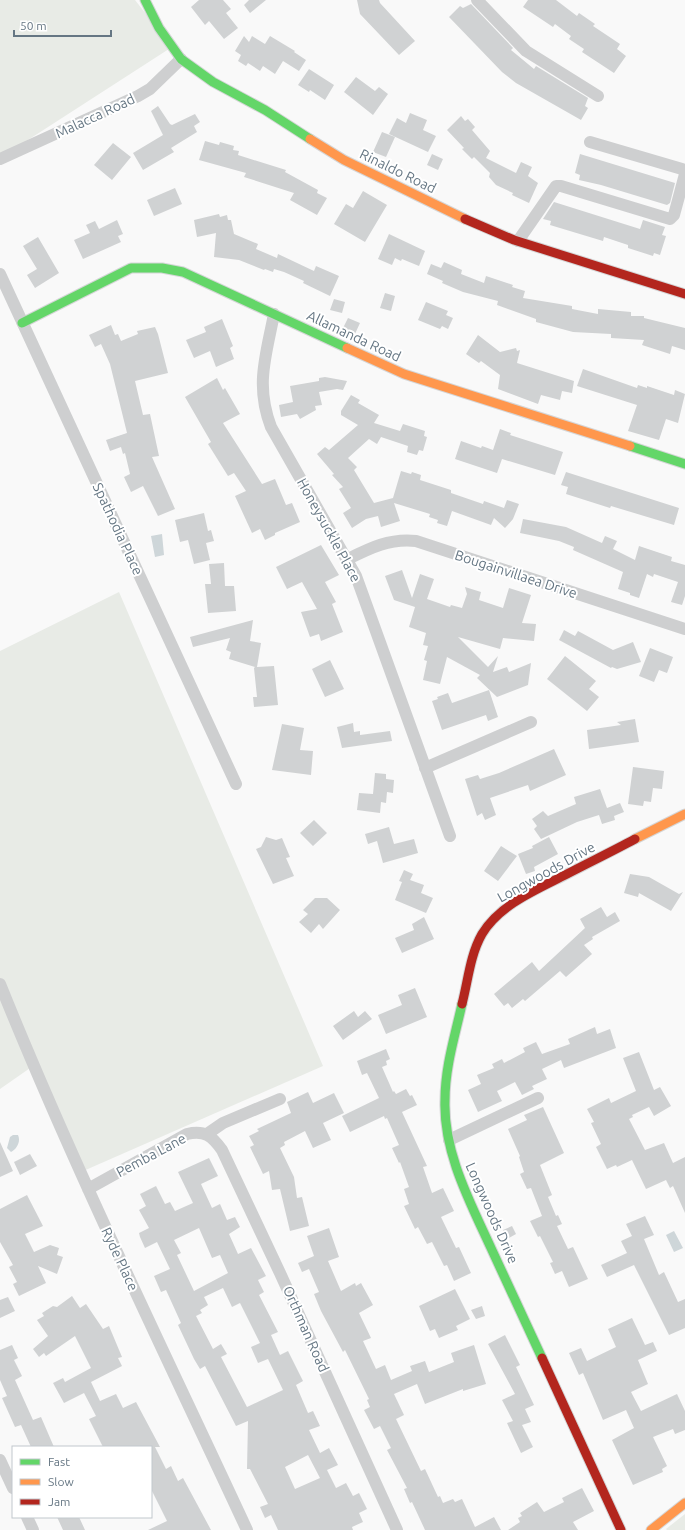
<svg xmlns="http://www.w3.org/2000/svg" width="685" height="1530" font-family="Ubuntu,sans-serif">
  <style>
    .green { fill: #e8ebe6 }
    .water { fill: #ced6d9 }
    .building { fill: #d0d2d3; fill-rule: evenodd }
    .lines { fill: none; stroke-linecap: round; stroke-linejoin: round }
    .fast-casing { stroke: #d5d6d7; stroke-width: 11 }
    .slow-casing { stroke: #d5d6d7; stroke-width: 11 }
    .jam-casing { stroke: #d5d6d7; stroke-width: 11 }
    .street { stroke: #cecfd0; stroke-width: 12 }
    .fast { stroke: #63d668; stroke-width: 9 }
    .slow { stroke: #ff974d; stroke-width: 9 }
    .jam { stroke: #b3261e; stroke-width: 9 }
    .labels { text-anchor: middle; stroke-width: 4; stroke-linejoin: round; paint-order: stroke }
    .street-label { font-size: 14px; fill: #657683; stroke: #fff }
  </style>
  <rect width="100%" height="100%" fill="#f9f9f9"/>
  <path class="green" d="M0,0h135l37,47 -172,111z
    M119,592l204,474 -242,106 -48,-106 -33,23v-438z
    M685,1514v16h-18l-1,-1z"/>
  <path class="water" d="M162,534l2,21 -9,2 -4,-21z
    M13,1135h5c3,6 -1,14 -7,17l-4,-4 3,-11z
    M674,1231l9,17 -9,4 -8,-17z"/>
  <path class="building" d="M199,0h24l8,9 -5,4 12,15 -14,11 -15,-18 -4,4 -14,-18z
    M249,0h17l-16,13 -6,-8z
    M357,0h22l1,3 35,38 -16,14 -39,-41z
    M528,0h28l21,16 2,-3 16,11 -2,2 27,18 -3,5 9,7 -12,17 -32,-21 2,-3 -15,-10 2,-3 -16,-12 -2,3 -30,-20z
    M471,4l42,44 -2,2 23,19 2,-3 52,32 -3,8 3,2 -7,12 -65,-37 -14,-11 -53,-55 11,-11 3,2z
    M244,36l5,6 3,-6 13,8 5,-8 25,15 -1,1 12,8 -7,11 -16,-10 -8,13 -12,-8 -3,5 -12,-8 -2,3 -8,-5 3,-6 -6,-4z
    M309,69l25,16 -9,15 -15,-10 -1,2 -11,-7z
    M356,77l19,14 4,-4 9,7 -15,21 -29,-23z
    M158,106l12,18 2,1 23,-11 5,8 -6,4 3,6 -26,16 3,4 -31,18 -10,-17 30,-18 -12,-24z
    M410,113l17,7 -4,10 13,6 -8,16 -39,-18 8,-16 9,5z
    M461,116l4,5 3,-2 7,8 -3,3 18,21 -4,7 30,15 5,-11 11,5 -4,9 10,7 -9,20 -17,-8 1,-2 -17,-8 -7,-8 1,-4 -16,-16 -2,2 -10,-10 2,-1 -17,-18z
    M382,132l13,5 -9,20 -13,-5z
    M205,141l14,4 1,-3 14,4 -1,4 6,1 -1,4 48,15 -1,2 33,18 -1,3 10,5 -10,17 -27,-15 4,-7 -50,-16 2,-4 -47,-13z
    M113,143l18,14 -19,23 -18,-15z
    M432,154l11,5 -5,11 -11,-5z
    M580,154l95,29 -5,20 -3,2 -66,-20 -22,-5 1,-5 -5,-2z
    M175,188l7,16 -28,12 -7,-16z
    M363,191l24,14 -22,37 -31,-18 12,-20 7,4z
    M554,202l86,27 3,-9 22,7 -3,8 4,1 -6,19 -6,-2 -1,3 -25,-8v-3l-24,-8 -1,4 -53,-16 1,-4 -8,-2z
    M219,214l1,3 7,-2 1,5h3l3,14 24,10 -2,5 21,9 1,-4 36,17 2,-5 23,10 -9,20 -27,-13 1,-2 -20,-9 -10,-3 -1,3 -8,-3 -1,1 -25,-10 -25,-3 2,-24 -19,4 -3,-17z
    M117,220l6,14 -5,2 3,6 -38,17 -9,-19 16,-7 -4,-8 9,-4 4,8z
    M389,234l36,17 -6,15 -17,-7 -1,2 -6,-3 -3,7 -14,-6z
    M38,237l21,36 -24,15 -8,-13 10,-6 -14,-23z
    M444,262l18,8 -1,4 23,9 2,-7 27,9 -1,2 13,4 -2,7 49,8v3l26,5v-5l33,3v4h13v2l41,10v22l-13,-4 -2,8 -28,-9 2,-5 -33,-2v-4l-38,-2 -37,-10v-3l-39,-14 1,-4 -35,-9 -21,-9 1,-2 -16,-7 4,-10 10,4z
    M385,293l10,3 -4,15 -11,-3z
    M334,299l11,3 -3,11 -12,-3z
    M426,302l22,9 -2,4 7,3 -5,11 -6,-3 -2,3 -22,-9z
    M348,318l12,5 -6,13 -12,-6z
    M222,319l11,27 -3,2 4,11 -18,8 -6,-16 -16,7 -8,-18 20,-8 -2,-5z
    M111,325l4,10 3,-1 3,7 17,-7 -1,-3 18,-4 3,7 10,39 -33,8 8,34 7,-1 9,42 -7,1 23,52 -17,7 -15,-30 -12,6 -7,-15 6,-3 -5,-21 -2,1 -2,-7 -11,4 -4,-11 21,-7 -17,-69 -9,-20 -6,3 -6,-12z
    M478,335l22,17 16,-4 1,3 3,-1 -3,13 57,18 -2,12 -10,-2 -2,9 -19,-5 -3,9 -40,-15 2,-14 -19,-14 -2,2 -13,-9z
    M583,369l54,19 1,-3 9,3v-2l27,9 1,-5 10,4 -7,29 -12,-4 -7,21 -31,-9 9,-26 -60,-19z
    M325,377l22,4 -4,9 -6,-1 -18,3 3,13 -7,1 1,4 -16,9 -3,-5 -16,3 -2,-12 14,-3 -3,-16 29,-5v-3z
    M217,378l6,12 2,-2 15,26 -17,9 39,61 13,-5 11,26 6,-2 8,19 -25,11v2l-10,5 -5,-11 -8,4 -17,-37 11,-5 -12,-18 -6,3 -20,-32 3,-2 -26,-45z
    M351,395l9,5 -2,3 21,12 -5,8 26,8 3,-7 22,7 -1,5 3,1 -4,14 -4,-1 -2,5 -10,-3 1,-6 -27,-9 -4,7 -8,-5 -21,19 9,9 -3,3 20,33 19,-5 8,-27 10,3 1,-2 9,3 -1,5 31,10v3l32,11 1,-3 20,7 3,-8 12,4 -6,15 -8,9 -11,-10 -3,7 -39,-14 -5,15 -10,-3 1,-3 -9,-3 1,-3 -36,-11 6,18 -19,6 -3,-11 -12,3 -14,9 -9,-15 8,-5 -12,-19 4,-2 -11,-12 2,-1 -17,-20 8,-7 4,3 29,-25 -17,-10v-4z
    M500,429l11,4 -1,2 53,17 -8,23 -53,-16 -5,14 -42,-14 6,-18 20,7 1,-2 11,4z
    M566,472l113,36 -5,17 -63,-19 -1,2 -44,-14 2,-7 -7,-2z
    M204,513l4,18 3,-1 3,11 -8,2 4,17 -16,4 -6,-24 -8,2 -5,-22z
    M523,519l43,8 36,16 3,-7 12,5 -4,8 22,11 4,-14 33,11 -1,4 14,4v31l-3,9 -11,-3 7,-20 -24,-8 -1,3 -6,-3 -8,24 -9,-3v-2l-12,-4 5,-17 -50,-22 1,-3 -15,-6 -39,-8z
    M321,545l18,30 -14,7 11,20 -4,2 11,28 -22,9 -2,-7 -9,3 -9,-25 16,-3 -15,-27 -15,7 -11,-22z
    M224,563l1,23h9l2,25 -28,2 -3,-29h6l-2,-20z
    M402,570l10,28 8,-24 14,5 -7,20 23,8 1,-2 11,3 5,-14 -2,-7 16,5 -2,8 24,8 6,-20 22,7 -9,28 14,1 -2,17 -31,-3 -3,11 -42,-12 30,30 10,-11 -5,16 14,-5 2,5 22,-9 -3,22 -31,12 -20,-19 3,-3 -33,-18 -7,27 -17,-4 4,-19 -3,-1 4,-14 -5,-1 3,-12 -17,-6 6,-20 -21,-7 -9,-24z
    M253,620l-3,21 11,2 -4,24 17,-1 4,39 -24,2 -1,-10h4l-3,-29 1,-1 -26,-8 2,-7 -5,-2 4,-12 -37,9 -3,-10z
    M564,630l11,6 3,-5 35,19 20,-8 8,20 -24,7 -5,-2 -1,1 -52,-28z
    M650,648l23,9 -6,16 -8,-3 -5,12 -15,-6z
    M565,656l31,25 -7,8 10,8 -12,14 -40,-32z
    M330,660l14,29 -19,8 -13,-28z
    M489,690l9,27 -10,4 -2,-6 -44,15 -10,-29 6,-2 -1,-2 11,-4 4,10z
    M635,719l4,23 -50,7 -2,-19 34,-5 -4,-3z
    M353,723l1,9 6,-1v4l30,-4 2,10 -50,7 -5,-21z
    M282,724l22,4 -4,22 13,1 -2,24 -39,-5z
    M554,749l12,26 -36,16 -2,-6 -38,13 6,17 -11,5 -3,-7 -5,3 -12,-37 13,-4 2,4 19,-6z
    M633,767l31,4 -2,18 -9,-1 -2,14 -7,-1 -1,5 -15,-2z
    M375,773l11,1v5l8,1 -1,13 -6,-1 -1,11 -5,-1 -1,11 -23,-3 2,-17 14,1z
    M600,789l7,19 13,-5 4,9 -10,4 1,4 -13,4 -3,-9 -22,7 -36,17 -7,-10 3,-3 -5,-7 11,-8 5,5 28,-12 -2,-7z
    M314,820l13,13 -14,13 -13,-13z
    M389,827l5,17 20,-5 4,14 -35,10 -6,-22 -9,3 -3,-10z
    M266,837l10,3 6,-2 8,19 -4,1 8,18 -21,8 -17,-35 5,-2z
    M549,837l9,17 -24,13 1,4 -9,3 -8,-20 15,-6 -1,-2z
    M501,846l16,10 -19,25 -14,-10z
    M404,870l9,4 -3,6 14,5 -3,8 12,5 -7,15 -31,-13 7,-18 -3,-1z
    M630,874l19,3 30,17 4,-2 -12,19 -32,-18 -1,4 -14,-4z
    M315,898h12l13,12 -17,19 -4,-5 -8,9 -12,-11 9,-8 -5,-4z
    M601,907l6,10 8,-5 5,9 -28,16 1,2 -9,6 8,9 -26,23 -6,-6 -35,30 -2,-2 -11,9 -4,-5 -4,3 -10,-12 38,-32 7,9 46,-43 -5,-9z
    M424,917l10,22 -32,14 -7,-15 19,-8 -2,-6z
    M415,988l12,29 -41,17 -8,-19 24,-10 -4,-10z
    M354,1011l4,6 7,-6 7,8 -29,21 -10,-14z
    M595,1027l2,7 13,-5 6,19 -52,20 -3,-8 -19,9 5,10 -15,7 2,3 -12,6 -7,-13 -18,9 5,10 -24,11 -10,-22 13,-6 -4,-9 17,-7 -2,-4 10,-5 2,4 21,-11 -2,-4 13,-6 6,12 28,-10 -2,-5z
    M386,1049l4,10 -4,2 1,4 -5,2 11,25 1,-1 2,3 10,-5 4,7 2,-1 5,10 -15,7 25,54 -4,1 9,26 11,-5 11,23 -13,6 15,31 3,-1 12,26 -17,8 -7,-16 -3,1 -12,-24 -5,2 -9,-17 -3,2 -11,-23 5,-2 -5,-15 5,-2 -9,-25 -1,1 -7,-15 7,-3 -12,-27 -2,1 -1,-3 -34,16 -8,-16 37,-18 -12,-25 -5,2 -5,-14z
    M639,1052l15,38 6,-3 11,19 -17,10 -5,-9 -17,8 1,2 -4,2 16,31 19,-7 9,20 12,-6v56l-12,-27 -3,2 -4,-8 -20,9 -14,-29 -15,7 -1,-2 -9,4 -11,-22 5,-3 -10,-21 3,-1 -7,-13 22,-11 2,5 25,-12 -13,-33z
    M308,1092l5,11 21,-10 10,20 -21,10 8,17 -18,8 -8,-17 -21,11 1,3 -5,3 14,29 3,21 5,-1 7,29 -19,5 -10,-42 -8,1 -3,-19 -6,3 -13,-27 4,-2 -5,-9 10,-5 -2,-2 34,-16 -4,-11z
    M543,1107l21,46 -24,12 12,30 -4,2 8,19 2,-1 4,9 -5,2 11,23 5,-2 15,32 -19,8 -7,-16 -7,3 -5,-11 3,-1 -13,-26 -2,1 -8,-16 12,-5 -11,-28 -4,1 -7,-15 4,-2 -5,-15 1,-1 -12,-27 19,-9 -3,-5z
    M0,1142l13,29 -13,6z
    M30,1154l7,12 -17,9 -6,-13z
    M209,1158l9,18 -17,8 11,24 8,-4 7,16 8,-3 5,10 -11,7 9,20 13,-6 15,28 -8,4 6,12 -5,3 19,37 -7,3 9,20 8,-4 15,30 -7,4 12,28 5,-2 7,15 -11,4 11,23 9,-5 9,17 -11,5 9,18 10,-5 7,13 6,-3 8,16 -8,4 4,9 -11,5 1,3h-75l-7,-15 -6,3 -5,-11 8,-3 -18,-35h-3l1,-48 -12,5 -31,-60 -5,3 -6,-10 -16,-34 3,-2 -15,-33 -5,2 -7,-16 16,-7 -13,-27 -12,6 -5,-11 -1,-4 10,-5 -10,-18 7,-4 -6,-12 16,-8 9,18 5,-2 5,9 18,-8 -15,-31zM199,1228l13,30 8,-3 8,18 -34,18 -17,-36 4,-2 -7,-13zM223,1288l9,19 8,-4 20,40 -9,4 7,16 10,-4 15,31 -36,17 -26,-50 6,-3 -6,-10 -8,5 -17,-33 6,-3 -2,-3 8,-5 -4,-8zM308,1455l12,23 -25,11 -10,-22z
    M27,1195l16,31 -18,8 9,18 16,-7 9,3 -2,7 6,2 -6,17 -19,-8 8,17 -27,13 -6,-12 4,-2 -8,-15 4,-2 -13,-23v-33z
    M645,1216l9,19 -10,4 15,36 5,-3 14,30 7,-3v29l-16,7 -35,-70 -27,12 -6,-12 26,-12 -6,-12 11,-5 -6,-12z
    M512,1226l4,8 -9,5 -4,-9z
    M329,1228l10,29 -11,4 13,30 14,-8 1,3 5,-3 12,22 -14,8 12,25 -8,3 13,28 9,-4 6,15 21,-9 -2,-5 15,-5 4,11 25,-10 -3,-9 23,-8 12,39 -23,7v-2l-38,15 -8,-20 -23,10 10,21 -8,4 25,52 4,-2 13,28 2,-1 3,7 10,-4 2,3 7,-3 13,28 19,-10 7,13h-76l-13,-28 -2,1 -6,-14 3,-1 -20,-38 4,-2 -11,-22 -6,3 -10,-19 6,-3 -3,-7 2,-1 -24,-49 -2,2 -22,-41 -7,-17 5,-2 -10,-23 -7,3 -4,-9 16,-7 -7,-20z
    M455,1289l15,30 -14,7 2,4 -19,8 -4,-9 -5,2 -11,-25z
    M72,1296l8,12 6,-4 17,25 6,-3 13,31 -4,1 4,8 -31,16 9,19 16,-7 7,14 13,-6 24,45h-5l11,22 5,-3 7,15 5,-3 28,52h-63l19,-9 -16,-32v-42h-48l-14,-28 7,-3 -12,-23 -20,10 -11,-20 10,-5 2,4 26,-14 -16,-32 -29,20 -2,-3 -5,4 -6,-8 15,-13 -11,-16 7,-4 -2,-3 11,-7 4,1z
    M8,1297l7,14 -15,7v-18z
    M482,1306l3,10 -9,3 -5,-9z
    M632,1318l13,27 8,-3 4,9 -19,9 10,24 -17,8 10,19 36,-17 8,17v19l-10,4 -2,-5 -20,8 14,29 -5,3 1,3 -30,13 -21,-45 22,-12 -8,-18 -23,10 -20,-47 -4,2 -10,-22 12,-5 6,13 29,-14 -8,-18z
    M505,1335l15,30 -4,2 18,38 -9,4 6,13 -9,3 11,22 -12,6 -14,-30 6,-2 -11,-21 13,-6 -27,-50z
    M12,1345l6,13 -4,2 8,16 -7,4 18,40 8,-3 13,30h-23l-10,-22 -6,2 -13,-29 5,-2 -7,-16v-30z
    M582,1488l12,23 -21,11 5,8h-70l12,-8 -2,-4 4,-2 -2,-3 17,-11 7,10 20,-10 -2,-4z
    M57,1517h22l6,13h-22z"/>
  <g class="lines">
    <defs>
      <path id="fast" d="M145,0l14,28 22,31 32,23 52,28 45,29
        M22,323l109,-55h31l21,4 164,76
        M630,446l55,18
        M462,1004c-7,32 -17,63 -17,96 -2,52 25,102 46,148 17,37 34,74 51,110"/>
      <path id="slow" d="M310,139l34,21 121,59
        M347,348l57,26 226,72
        M635,839l50,-25
        M651,1530l34,-27"/>
      <path id="jam" d="M465,219l49,21 171,54
        M462,1004c6,-23 8,-49 20,-70 18,-30 56,-45 85,-60 23,-12 46,-23 68,-35
        M542,1358l79,172"/>
    </defs>
    <use href="#fast" class="fast-casing"/>
    <use href="#slow" class="slow-casing"/>
    <use href="#jam" class="jam-casing"/>
    <path class="street" d="M477,0l49,51 72,45
      M590,142l92,27 3,4
      M0,159l138,-63 12,-7 31,-30
      M518,241l38,-55h5l109,33 4,-4 11,-41
      M0,274l236,510
      M274,314c-8,42 -19,71 -3,113l85,149 94,260
      M348,559c22,-11 42,-21 68,-18l269,88
      M425,768l106,-46
      M0,984c75,186 163,365 247,546
      M207,1134l16,-11 57,-24
      M449,1140l89,-42
      M88,1189l99,-55c18,-4 25,2 35,16l58,123 117,257
      M0,1460l13,28
      M27,1517l6,13"/>
    <use href="#fast" class="fast"/>
    <use href="#slow" class="slow"/>
    <use href="#jam" class="jam"/>
  </g>
  <g class="labels">
    <g class="street-label">
      <text transform="translate(95 116) rotate(-25)" y="5">Malacca Road</text>
      <text transform="translate(398 171) rotate(26)" y="5">Rinaldo Road</text>
      <text transform="translate(354 336) rotate(25)" y="5">Allamanda Road</text>
      <text transform="translate(118 529) rotate(65)" y="5">Spathodia Place</text>
      <text transform="translate(329 530) rotate(61)" y="5">Honeysuckle Place</text>
      <text transform="translate(516 574) rotate(18)" y="5">Bougainvillaea Drive</text>
      <text transform="translate(546 872) rotate(-29)" y="5">Longwoods Drive</text>
      <text transform="translate(151 1155) rotate(-28)" y="5">Pemba Lane</text>
      <text transform="translate(492 1213) rotate(66)" y="5">Longwoods Drive</text>
      <text transform="translate(120 1259) rotate(65)" y="5">Ryde Place</text>
      <text transform="translate(306 1329) rotate(66)" y="5">Orthman Road</text>
    </g>
  </g>
  <rect x="12" y="1446" width="140" height="72" fill="#ffffff" stroke="#c1c8cd"/>
  <rect x="20" y="1459" width="20" height="6" fill="#63d668" stroke="#c1c8cd"/>
  <text x="48" y="1466" font-size="12" fill="#657683">Fast</text>
  <rect x="20" y="1479" width="20" height="6" fill="#ff974d" stroke="#c1c8cd"/>
  <text x="48" y="1486" font-size="12" fill="#657683">Slow</text>
  <rect x="20" y="1499" width="20" height="6" fill="#b3261e" stroke="#c1c8cd"/>
  <text x="48" y="1506" font-size="12" fill="#657683">Jam</text>
  <path d="M14 30v6h97v-6" fill="none" stroke="#657683" stroke-width="2"/>
  <text x="20" y="30" font-size="12" fill="#657683" stroke="#ffffff" stroke-width="3" paint-order="stroke">50 m</text>
</svg>
